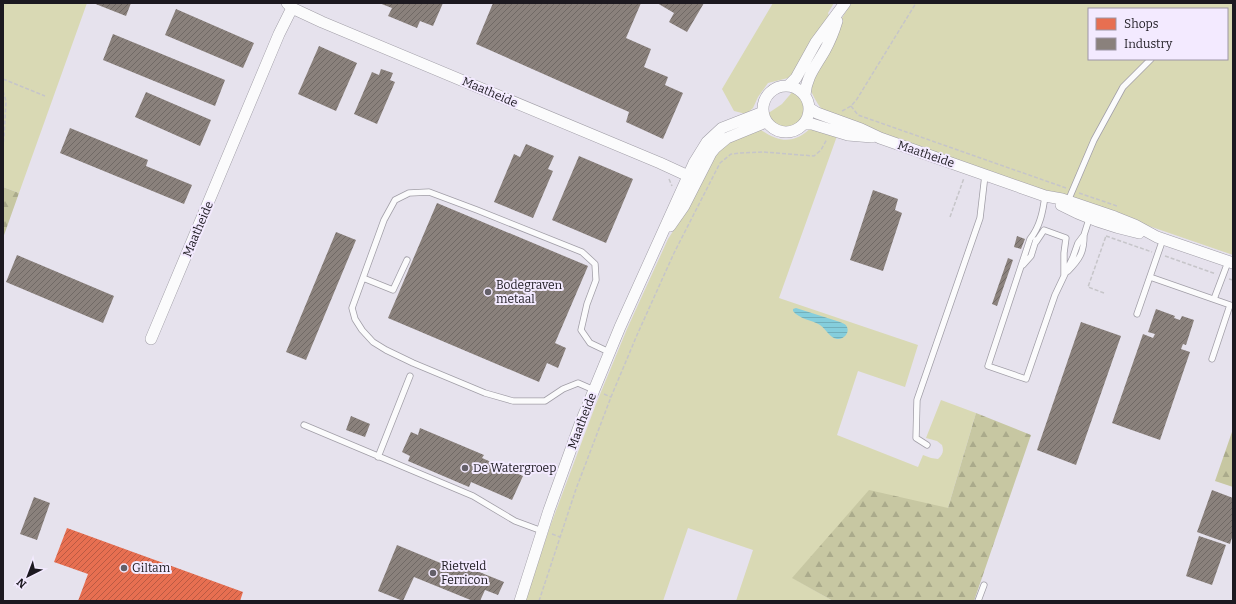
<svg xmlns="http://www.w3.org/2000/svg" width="1236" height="604" font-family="Bitter,serif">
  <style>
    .grass { fill: #d9d9b4; fill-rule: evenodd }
    .forest { fill: url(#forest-firs) }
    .water { fill: url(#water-rules) }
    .shops { fill: url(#shops-hatch) }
    .industry { fill: url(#industry-hatch) }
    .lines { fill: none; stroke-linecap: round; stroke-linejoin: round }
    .lane-casing { stroke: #a19ea7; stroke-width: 7 }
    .street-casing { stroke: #a19ea7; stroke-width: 12 }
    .path { stroke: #c6c5c9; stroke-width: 1.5; stroke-dasharray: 4 2; stroke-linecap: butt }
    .lane { stroke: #fbfbfc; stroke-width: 5.5 }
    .street { stroke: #fbfbfc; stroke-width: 11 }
    .poi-dot { fill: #635f68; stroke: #f3eaff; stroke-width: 1.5 }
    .labels { text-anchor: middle; stroke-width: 4; stroke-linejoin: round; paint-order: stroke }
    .street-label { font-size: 12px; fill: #1c1920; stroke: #f3eaff }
    .poi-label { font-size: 12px; fill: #1c1920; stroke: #f3eaff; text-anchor: start }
  </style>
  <defs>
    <pattern id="forest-firs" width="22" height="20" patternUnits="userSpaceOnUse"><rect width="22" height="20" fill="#c7c7a2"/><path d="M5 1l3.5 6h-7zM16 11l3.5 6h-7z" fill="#aaaa8b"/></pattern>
    <pattern id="water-rules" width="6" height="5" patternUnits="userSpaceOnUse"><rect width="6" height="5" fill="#85cedc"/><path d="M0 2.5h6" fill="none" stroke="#72b0bc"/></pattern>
    <pattern id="shops-hatch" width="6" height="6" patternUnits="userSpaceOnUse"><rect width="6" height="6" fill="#e76f51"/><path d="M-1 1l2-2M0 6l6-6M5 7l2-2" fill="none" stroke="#ba5a43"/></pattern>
    <pattern id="industry-hatch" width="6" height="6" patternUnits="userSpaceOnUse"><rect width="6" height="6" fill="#8a817c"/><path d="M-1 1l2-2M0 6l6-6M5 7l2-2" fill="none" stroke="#706965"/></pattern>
  </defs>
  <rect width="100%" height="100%" fill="#e6e2ed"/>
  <path class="grass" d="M3,3h84l-68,190 -16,-6z
    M773,3h61l-6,10 2,5 -35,55 -7,5 -20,5 -10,14 -5,11 -7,6 -12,-3 -12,-22z
    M851,3h382v252l-386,-133c-25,-10 -26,-10 -38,-35l23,-43 10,-26zM1089,9h138v50h-138z
    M794,90c31,21 -10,57 -27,24l15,-10z
    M812,127l25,9 -58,162 139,47 -13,42 -47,-16 -21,64 81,32 5,-12 8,3 7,1c5,-5 6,-8 4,-14l-5,-4 -11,-3 15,-38 35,13 -28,95 -155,70 40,23h-97l17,-51 -65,-22 -25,73h-138l26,-77 45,-120 31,-75 41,-90 20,-31 27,-56 14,-12 32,-10c20,13 33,14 51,-3z"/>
  <path class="forest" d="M3,187l16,6 -16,45z
    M976,413l55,22 -57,166h-141l-41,-23 77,-88 79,18z
    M1233,429v58l-18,-6z"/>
  <path class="water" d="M796,308l44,14c2,1 6,2 7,5 3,6 -4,13 -10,12 -7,-1 -11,-10 -17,-14 -8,-5 -21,-6 -27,-14v-2z"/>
  <path class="shops" d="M67,528l176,64 -3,9h-162l10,-27 -34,-12z"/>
  <path class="industry" d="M93,3h38l-5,13z
    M379,3h64l-10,23 -13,-5 -3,7 -29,-12 4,-8z
    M493,3h148l-15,35 25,11 -7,18 24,10 -3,8 18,8 -20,46 -37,-17 3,-10 -153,-68z
    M657,3h47l-17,29 -18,-10 5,-9z
    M176,9l78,34 -11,25 -78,-33z
    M113,34l112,46 -10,26 -112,-46z
    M319,46l38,17 -21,48 -38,-17z
    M381,69l12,4 -3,7 5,2 -18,42 -23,-10 18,-42 7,3z
    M146,92l65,28 -11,26 -65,-29z
    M70,128l78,32 -2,6 46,19 -8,19 -124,-51z
    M526,144l28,12 -6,13 5,2 -20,47 -39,-16 20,-48 6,3z
    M579,156l54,23 -27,64 -54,-23z
    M873,190l25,9 -3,11 7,3 -19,58 -33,-11z
    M437,203l151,63 -33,77 11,5 -8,20 -11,-5 -8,19 -151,-64z
    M336,232l20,8 -50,120 -20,-8z
    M1017,236l8,3 -4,10 -7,-2z
    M17,255l97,41 -11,27 -97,-41z
    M1008,258l5,2 -16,46 -5,-2z
    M1156,309l19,7 -1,2 6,2 2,-4 12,4 -8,25 -3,-1 -2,5 9,3 -30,88 -48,-17 31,-89 10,4 2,-4 -7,-2z
    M1081,322l40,14 -45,129 -39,-15z
    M351,416l19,8 -5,13 -19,-7z
    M420,428l64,27 -2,3 41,18 -11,24 -41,-18 -2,5 -61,-26 2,-5 -8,-4 9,-20 7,3z
    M1212,490l21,8v36l-3,10 -33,-12z
    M34,497l16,6 -13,37 -17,-6z
    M1199,536l27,9 -14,40 -26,-9z
    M397,545l58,24 2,-6 47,19 -6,13 -13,-5 -5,11h-7l-59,-24 -11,24 -25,-10z"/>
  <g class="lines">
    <defs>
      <path id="lane" d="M1045,196c-2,15 -5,31 -15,43l-42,127 38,13 29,-84 18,-38 5,-14 6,-8 6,-19
        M1068,201l26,-61 29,-53 28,-28
        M1036,242l8,-12 22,8 -2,15v22
        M1023,265l8,-9 5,-16
        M1068,271c12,-12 16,-19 16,-36
        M1150,277l83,29
        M363,278l30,12 14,-30
        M1214,299l14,-37
        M1137,314l26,-75
        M1212,359l18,-54
        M594,390l-16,-7 -15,6 -18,12h-32l-28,-8 -72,-30 -27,-13 -13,-8 -11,-12 -7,-11 -3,-11 32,-88 11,-20 14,-7 20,-1 48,18 105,42 13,12 1,16 -9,24 -6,26 9,13 19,9
        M304,425l169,71 42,25 27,10
        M927,445l-11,-7 1,-38 63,-182 5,-43
        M378,457l32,-81
        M978,601l6,-16"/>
      <path id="street" d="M287,3l5,5 30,14 338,141 37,17
        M789,85l7,-7 20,-36 29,-39
        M763 109a23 23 0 1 1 46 0a23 23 0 1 1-46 0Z
        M805,95c1,-18 11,-29 20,-45 5,-9 9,-19 12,-29
        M809,108l8,5 44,16 19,9 165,58 17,3 53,18 20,8 22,12 76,26
        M804,124h8l36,11 24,2
        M1061,205c24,13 51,22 78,28
        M670,226l14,-20 27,-53 4,-5 12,-10 39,-16
        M151,339l128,-305 13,-26
        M520,601l29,-91 31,-86 40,-97 74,-164 13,-21 15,-14 41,-16"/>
    </defs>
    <use href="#lane" class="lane-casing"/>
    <use href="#street" class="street-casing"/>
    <path class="path" d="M3,79l42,17
      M3,91l3,10 -2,37 -1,6
      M851,106l7,9 208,73
      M842,111l9,-5 6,-7 59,-96
      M669,179l3,7
      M1079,193l38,13
      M950,217l14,-39
      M1106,236l46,16
      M1165,256l51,18
      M1229,279l4,1
      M1104,293l-16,-6 18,-51
      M604,394l7,3
      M552,534l8,3
      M539,601l37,-112 35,-92 26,-62 37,-82 46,-90 11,-9 10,-1 22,-1 51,4 7,-6 6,-11"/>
    <use href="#lane" class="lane"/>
    <use href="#street" class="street"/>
  </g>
  <g class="poi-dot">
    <circle cx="488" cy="292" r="4"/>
    <circle cx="465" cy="468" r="4"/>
    <circle cx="124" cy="568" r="4"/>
    <circle cx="433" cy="573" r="4"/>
  </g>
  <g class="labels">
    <g class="street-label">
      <text transform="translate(490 92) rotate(23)" y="4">Maatheide</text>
      <text transform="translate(926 154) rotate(19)" y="4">Maatheide</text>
      <text transform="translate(198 229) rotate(-67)" y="4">Maatheide</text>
      <text transform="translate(582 421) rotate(-69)" y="4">Maatheide</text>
    </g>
    <g class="poi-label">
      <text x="496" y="289">Bodegraven<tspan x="496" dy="14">metaal</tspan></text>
      <text x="473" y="472">De Watergroep</text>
      <text x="441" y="570">Rietveld<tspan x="441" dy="14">Ferricon</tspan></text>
      <text x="132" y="572">Giltam</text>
    </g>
  </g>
  <rect width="1236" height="604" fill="none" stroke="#1c1920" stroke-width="8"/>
  <rect x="1088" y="8" width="140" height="52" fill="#f3eaff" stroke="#9d96a6"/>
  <rect x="1096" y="18" width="20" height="12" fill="#e76f51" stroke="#9d96a6"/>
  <text x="1124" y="28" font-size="12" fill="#1c1920">Shops</text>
  <rect x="1096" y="38" width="20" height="12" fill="#8a817c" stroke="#9d96a6"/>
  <text x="1124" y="48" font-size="12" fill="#1c1920">Industry</text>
  <g transform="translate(28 576) rotate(222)" stroke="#f3eaff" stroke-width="3" paint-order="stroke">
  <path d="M0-3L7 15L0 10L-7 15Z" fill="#1c1920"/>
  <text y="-6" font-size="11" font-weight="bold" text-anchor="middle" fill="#1c1920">N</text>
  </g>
</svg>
